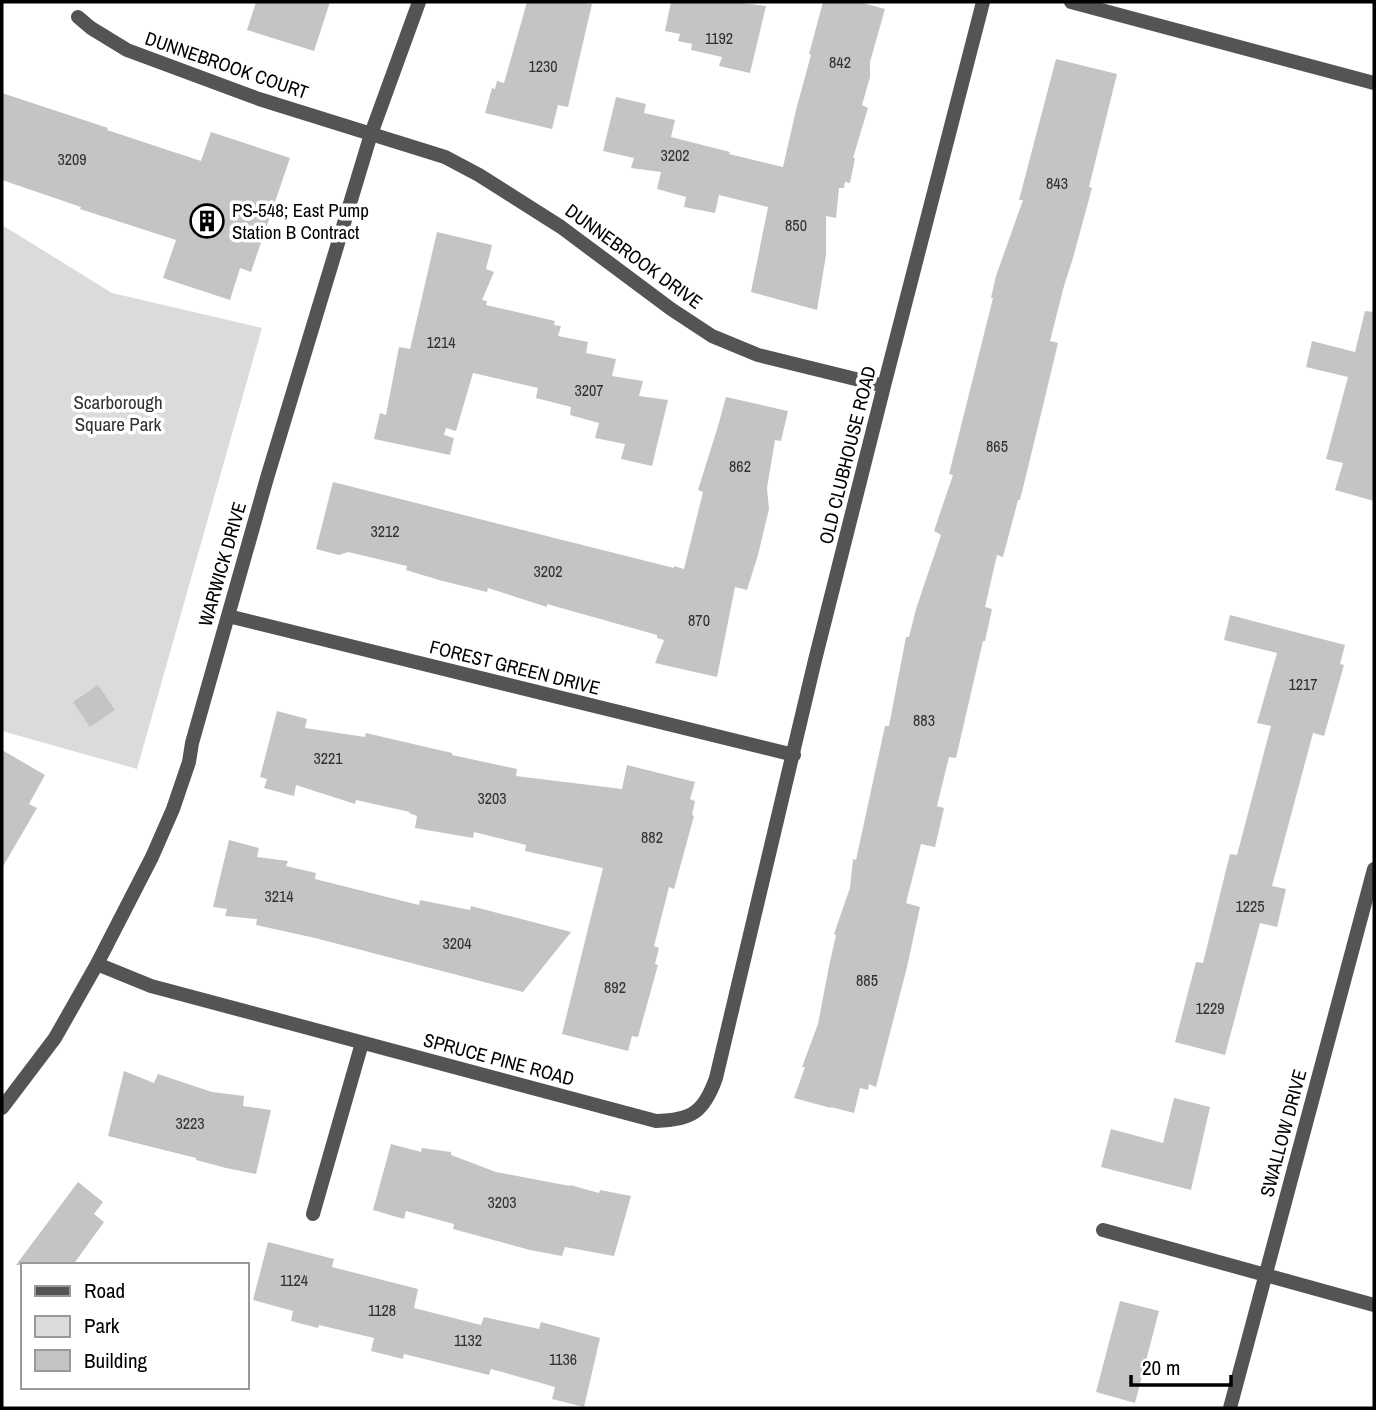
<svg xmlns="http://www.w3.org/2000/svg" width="1376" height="1410" font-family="'Archivo Narrow',sans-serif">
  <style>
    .green { fill: #dbdbdb }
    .building { fill: #c4c4c4 }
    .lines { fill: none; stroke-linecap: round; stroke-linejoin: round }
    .minor { stroke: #545454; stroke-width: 14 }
    .labels { text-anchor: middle; stroke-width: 7; stroke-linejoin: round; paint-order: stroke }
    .number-label { font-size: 16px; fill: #313131 }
    .street-label { font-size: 19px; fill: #000; stroke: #fff }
    .poi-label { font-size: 19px; fill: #000; stroke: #fff; text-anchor: start }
    .park-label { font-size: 19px; fill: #323232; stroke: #fff }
  </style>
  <rect width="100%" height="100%" fill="#fff"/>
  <path class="green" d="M2,225l110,68 150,35 -125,441 -135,-38z"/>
  <path class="building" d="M256,2h74l-16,49 -67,-21z
    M527,2h51l14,2 -24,103 -10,-2 -6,24 -67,-16 7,-25 3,1 2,-8 7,2z
    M671,2h63l32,4 -16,67 -31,-7 3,-9 -31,-7 1,-6 -14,-3 2,-7 -15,-3z
    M823,2h36l26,7 -15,53v15l-8,28 6,3 -15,50h2l-5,25 -5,-1 -1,6h-5l-3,30 -10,-2v39l-9,55 -66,-18 17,-85 -49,-12 -4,18 -31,-6 2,-10 -29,-8 4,-17 -30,-4 3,-10 -31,-7 13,-54 30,7 -2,9 31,7 -4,17 59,15 -1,2 54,13 13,-57 15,-55 -2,-1z
    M1056,59l61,15 -28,113 3,1 -19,70 -9,28 -14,55 8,2 -17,71 -21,86h-2l-15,57 -6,-2 -12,52 7,2 -7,32h-2l-27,117 -7,-1 -12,49 7,2 -9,39 -14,-3 -15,59 14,4 -13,60 -31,120 -7,-3 -1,6 -8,-2 -6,25 -23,-6v1l-37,-10 11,-31h-3l16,-43 11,-58 7,-31 -2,-1 16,-46 3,-29 3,1 29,-134h4l17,-89h3l7,-28 25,-74 -7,-4 19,-56 -4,-1 44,-176h-2l5,-22 27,-76h-4z
    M2,93l106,35 -1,2 94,31 10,-29 79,26 -39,114 -11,-4 -10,32 -67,-22 13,-38 -96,-31 1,-2 -79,-27z
    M437,232l55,13 -6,24 8,3 -12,28 5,1 -1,4 69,16 -1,4 7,1 -3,10 30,6 -2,11 30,6 -4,17 31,5 -4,15 29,4 -16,66 -31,-7 4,-15 -30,-6 4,-15 -29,-8 1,-8 -35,-9 2,-10 -65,-15 -17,58 -10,-3 -2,7 10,3 -4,17 -76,-16 6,-26 6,2 13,-68 11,2z
    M1365,311l9,1v189l-39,-11 8,-27 -17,-4 22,-82 -42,-10 6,-26 43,11z
    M726,397l62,14 -7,30 -6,-1 -8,48 2,21 -11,46 -11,35 -12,-3 -18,90 -62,-14 9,-23 -7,-2v-3l-110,-31v3l-59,-19 -1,4 -48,-12 -33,-10 1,-4 -59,-14 -9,3 -23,-6 17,-67 341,86v-2l10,3 19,-77 -5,-2 20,-64z
    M1230,615l115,30 -5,19 4,1 -20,71 -11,-3 -41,153 14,3 -9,38 -17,-4 -35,132 -50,-13 21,-80 7,1 27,-109 7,1 34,-129 -14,-3 20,-70 -53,-13z
    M98,685l17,25 -25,17 -17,-25z
    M277,711l30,8 -2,9 60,9 1,-4 86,20v2l65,14 -1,7 106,13 5,-24 68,17 -5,17 5,2 -3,14 2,1 -20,73 -5,-2 -15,59 5,2 -4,16 3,1 -20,72 -6,-1 -4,15 -66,-17 41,-166 -78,-17 1,-6 -52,-13 -1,6 -58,-10 2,-12 -8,-3 1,-1 -54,-12 -1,4 -59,-19 -2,11 -30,-8 3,-9 -7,-2z
    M2,750l43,25 -16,29 8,4 -35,60z
    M229,840l30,8 -2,9 31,4 -2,5 30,7 -1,6 104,26 1,-5 50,10 1,-4 100,26 -48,60 -208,-54 -59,-13 1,-6 -32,-3 2,-7 -14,-2z
    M124,1071l30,12 4,-9 54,18 32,4 -1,10 28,4 -15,64 -30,-6 -30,-8v-2l-88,-22z
    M1174,1098l36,9 -19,83 -90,-23 10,-38 52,14z
    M391,1144l30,8 1,-4 29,4v3l45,17 74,14v-1l29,8 1,-3 31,6 -17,60 -49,-9 -3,9 -32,-6 -77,-21 1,-5 -48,-13 -2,8 -31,-9z
    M78,1182l25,20 -9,12 10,8 -31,43h-57z
    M268,1242l66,17 -2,8 86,22 -4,19 67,17 3,-8 55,12 2,-7 59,16 -16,69 -32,-8 3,-12 -64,-18 -2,6 -85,-21 -1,5 -32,-8 3,-13 -55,-13 -1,3 -27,-7 2,-10 -40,-11z
    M1120,1301l39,10 -24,92 -39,-11z"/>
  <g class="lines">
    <path class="minor" d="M1071,2l303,81
      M78,17l13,11 36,22 132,49 186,58 34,18 82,52 110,82 41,27 46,19 126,31
      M228,616l566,139
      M97,964l54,22 505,135c36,-1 48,-9 60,-43l99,-418 69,-274 99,-384
      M2,1108l53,-70 42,-74 55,-107 21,-48 16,-47 3,-19 75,-265 104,-344 48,-132
      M313,1214l49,-171
      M1103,1230l271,75
      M1230,1408l144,-539"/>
  </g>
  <defs>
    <symbol id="building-ring" viewBox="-11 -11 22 22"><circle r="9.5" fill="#fff" stroke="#000" stroke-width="1.5"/><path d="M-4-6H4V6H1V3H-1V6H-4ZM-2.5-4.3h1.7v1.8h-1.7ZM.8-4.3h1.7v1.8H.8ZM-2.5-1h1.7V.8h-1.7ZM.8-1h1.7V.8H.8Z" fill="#000"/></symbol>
  </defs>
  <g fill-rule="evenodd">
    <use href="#building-ring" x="188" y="202" width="38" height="38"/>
  </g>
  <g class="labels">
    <g class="number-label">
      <text x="719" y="44">1192</text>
      <text x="840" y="68">842</text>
      <text x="543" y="72">1230</text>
      <text x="675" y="161">3202</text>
      <text x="72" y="165">3209</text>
      <text x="1057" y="189">843</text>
      <text x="796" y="231">850</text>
      <text x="441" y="348">1214</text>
      <text x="589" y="396">3207</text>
      <text x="997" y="452">865</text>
      <text x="740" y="472">862</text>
      <text x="385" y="537">3212</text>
      <text x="548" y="577">3202</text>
      <text x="699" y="626">870</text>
      <text x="1303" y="690">1217</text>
      <text x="924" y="726">883</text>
      <text x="328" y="764">3221</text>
      <text x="492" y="804">3203</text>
      <text x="652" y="843">882</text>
      <text x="279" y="902">3214</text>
      <text x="1250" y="912">1225</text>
      <text x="457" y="949">3204</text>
      <text x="867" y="986">885</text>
      <text x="615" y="993">892</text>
      <text x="1210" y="1014">1229</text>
      <text x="190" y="1129">3223</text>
      <text x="502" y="1208">3203</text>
      <text x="294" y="1286">1124</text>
      <text x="382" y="1316">1128</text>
      <text x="468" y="1346">1132</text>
      <text x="563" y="1365">1136</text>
    </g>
    <g class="street-label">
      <text transform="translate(227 65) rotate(19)" y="7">DUNNEBROOK COURT</text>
      <text transform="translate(634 256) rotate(36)" y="7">DUNNEBROOK DRIVE</text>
      <text transform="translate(847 455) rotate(-76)" y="7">OLD CLUBHOUSE ROAD</text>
      <text transform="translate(222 564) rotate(-74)" y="7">WARWICK DRIVE</text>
      <text transform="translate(515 667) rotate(14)" y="7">FOREST GREEN DRIVE</text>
      <text transform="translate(499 1059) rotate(15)" y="7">SPRUCE PINE ROAD</text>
      <text transform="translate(1283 1133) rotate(-75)" y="7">SWALLOW DRIVE</text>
    </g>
    <g class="poi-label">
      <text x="232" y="217">PS-548; East Pump<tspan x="232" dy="22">Station B Contract</tspan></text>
    </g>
    <g class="park-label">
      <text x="118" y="409">Scarborough<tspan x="118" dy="22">Square Park</tspan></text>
    </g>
  </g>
  <rect width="1376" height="1410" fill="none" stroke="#000000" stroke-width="7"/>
  <rect x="21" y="1263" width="228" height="126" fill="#ffffff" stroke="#999999" stroke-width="2"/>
  <rect x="35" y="1286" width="35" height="10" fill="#545454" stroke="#999999" stroke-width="2"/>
  <text x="84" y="1298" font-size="21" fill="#000000">Road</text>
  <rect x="35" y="1316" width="35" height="21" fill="#dbdbdb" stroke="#999999" stroke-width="2"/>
  <text x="84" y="1333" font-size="21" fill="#000000">Park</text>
  <rect x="35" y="1350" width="35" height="21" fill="#c4c4c4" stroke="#999999" stroke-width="2"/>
  <text x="84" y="1368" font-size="21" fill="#000000">Building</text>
  <path d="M1131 1375v10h100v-10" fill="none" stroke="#000000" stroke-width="3.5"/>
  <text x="1142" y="1375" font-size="21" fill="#000000" stroke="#ffffff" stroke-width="5" paint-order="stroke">20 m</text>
</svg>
